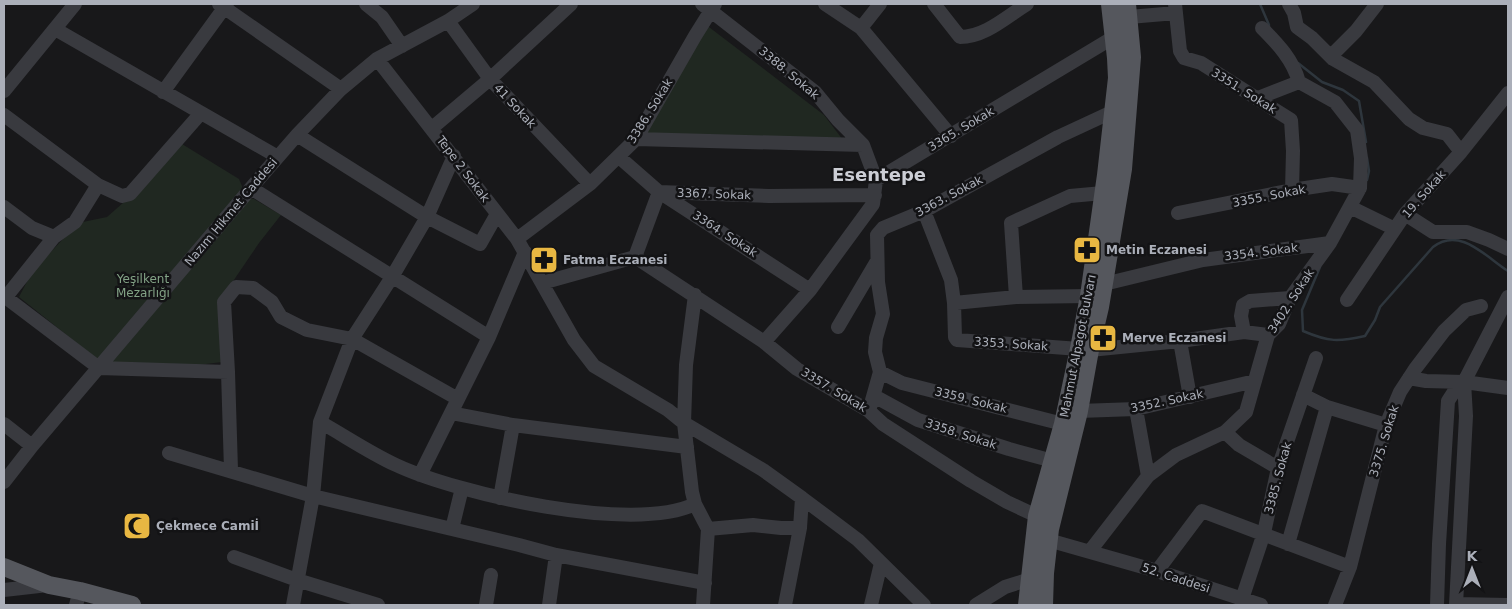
<svg xmlns="http://www.w3.org/2000/svg" width="1512" height="609" font-family="'DejaVu Sans',sans-serif">
  <style>
    .green { fill: #202821 }
    .lines { fill: none; stroke-linecap: round; stroke-linejoin: round }
    .stream { stroke: #2e363d; stroke-width: 2.5 }
    .minor { stroke: #393a3f; stroke-width: 14 }
    .major { stroke: #55575d; stroke-width: 18 }
    .labels { text-anchor: middle; stroke-width: 5; stroke-linejoin: round; paint-order: stroke }
    .street-label { font-size: 12px; fill: #abafb9; stroke: #131315 }
    .poi-label { font-size: 12px; font-weight: bold; fill: #abafb9; stroke: #131315; text-anchor: start }
    .park-label { font-size: 12px; fill: #83a386; stroke: #131315 }
    .district-label { font-size: 18px; font-weight: bold; fill: #ccced5; stroke: #131315 }
  </style>
  <rect width="100%" height="100%" fill="#18181a"/>
  <path class="green" d="M705,24l119,91 19,25 -201,-4z
    M182,144l57,35 8,19 7,1 27,16 -22,28 -38,56 1,63 -24,3h-63l-37,-5 -79,-63 13,-25 46,-49 29,-6 25,-22z"/>
  <g class="lines">
    <path class="stream" d="M1260,4l9,21
      M1298,63l24,19 21,8 16,11 7,41
      M1367,180l2,-9 -2,-13
      M1320,267l-18,43 1,21c26,11 35,11 62,5l10,-16 5,-13 53,-60c27,-21 53,10 75,24"/>
    <path class="minor" d="M219,4l122,85
      M366,4l16,13 20,29
      M702,4l113,88 23,28 25,25 13,35 -3,24 -63,86 -46,52
      M825,4l36,24 90,108
      M934,4l26,33c25,0 46,-20 67,-33
      M1175,4l5,47 4,7 17,5 90,57 2,31 -1,39
      M1289,4l5,9 3,14 15,11 21,21 41,23 35,37 14,9 24,6 14,18
      M1129,17l47,-4
      M448,21l42,58 100,105
      M861,28l19,-24
      M55,29l223,128
      M1331,56l25,-25 21,-27
      M377,59l140,180 57,101 20,26 74,44 16,13 8,69 3,12 13,25 -5,76
      M4,91l71,-87
      M163,92l64,-88
      M1258,98l41,-16
      M4,115l94,70 24,11 8,-2 71,-81
      M432,128l58,-49 81,-75
      M297,135l130,82 53,27 17,-30
      M636,139l227,6
      M619,157l40,35 151,98
      M876,180l238,-143
      M251,188l238,149
      M4,207l28,21 22,9 21,-15 23,-37
      M1350,207l45,22
      M924,211l27,69 3,23 1,34 2,3 122,9
      M1178,213l114,-23 40,-6 28,4
      M1405,214l28,18h34l22,8 19,9
      M517,239l73,-55 46,-45 59,-103 20,-32
      M635,257l129,85 33,27 72,42 14,13 88,57 36,21 30,14
      M542,283l93,-26 24,-65 110,4 106,-1
      M1104,284l99,-24 127,-17
      M695,295l-9,70 -2,58 79,47 39,28
      M4,296l95,72 129,4 3,98
      M6,297l48,-60
      M1016,297l-5,-74 59,-27 33,-3
      M1347,300l58,-86 56,-62 47,-59
      M954,303l62,-6 73,-1
      M838,327l39,-66
      M1244,332l-3,-16 2,-11 7,-4 40,-3
      M1180,341l10,56
      M1090,350l90,-9 64,-9 24,3
      M228,372l-4,-70 12,-15 17,1 19,14 9,15 26,13 45,9 106,60
      M880,372l22,11 161,41
      M1409,378l17,3 38,1 44,6
      M1303,395l24,12 59,18
      M874,396l44,24 91,29 44,12
      M1136,409l12,67
      M869,411l11,-39 -5,-20 1,-14 7,-24 -5,-32 -1,-47 6,-7 41,-17 134,-74 56,-26
      M1079,411l57,-2 119,-28
      M451,413l62,12 174,22
      M320,422c25,14 50,31 76,43 62,29 237,69 299,39
      M4,424l28,22
      M1225,432l14,13 39,23
      M169,453l144,43 206,49 37,10 149,28
      M420,475l69,-138 36,-85
      M4,482l28,-36 219,-258 46,-53 44,-46 36,-30 71,-38 25,-17
      M500,498l13,-73
      M452,529l10,-41
      M708,529l45,-4 28,3h19l2,-30 56,42 66,65
      M1048,540l109,31 104,34
      M1288,544l39,-137
      M1090,551l58,-75 28,-21 49,-23 21,-20 22,-77 11,-11 11,-26 40,-55 30,-55 1,-30 -4,-28 -22,-28 -36,-20c-6,-22 -21,-38 -37,-54
      M234,557l63,23 81,25
      M1157,571l45,-60 148,56
      M4,590l44,-5
      M1242,599l22,-66 14,-65 38,-110
      M1456,604l52,1
      M76,605l4,-14
      M293,605l20,-109 7,-74 32,-83 40,-62 35,-60 27,-61
      M486,605l5,-30
      M549,605l7,-50
      M785,605l15,-77
      M871,605l10,-42
      M976,605l29,-18 25,-8
      M1335,605l15,-38 36,-142 14,-33 15,-23 29,-38 22,-21 15,-4
      M1437,605l2,-61 9,-143 9,-14 7,-5 44,-85
      M1456,605l10,-189 -2,-34"/>
    <path class="major" d="M4,567l45,18 31,6 52,14
      M1027,605l10,-89 26,-92 16,-75 10,-53 17,-121 11,-97 -1,-20 -6,-54
      M1044,605l1,-32 5,-44 29,-118 11,-61 10,-43 23,-138 9,-112 -5,-53"/>
  </g>
  <defs>
    <symbol id="pharmacy-square" viewBox="-11 -11 22 22"><rect x="-9" y="-9" width="18" height="18" rx="4" fill="#e8b742" stroke="#131315"/><path d="M-2-6h4v4h4v4h-4v4h-4v-4h-4v-4h4Z" fill="#111"/></symbol>
    <symbol id="mosque-square" viewBox="-11 -11 22 22"><rect x="-9" y="-9" width="18" height="18" rx="4" fill="#e8b742" stroke="#131315"/><path d="M3.5-4.9A6 6 0 1 0 3.5 4.9A5 5 0 1 1 3.5-4.9Z" fill="#111"/></symbol>
  </defs>
  <g fill-rule="evenodd">
    <use href="#pharmacy-square" x="1071" y="234" width="32" height="32"/>
    <use href="#pharmacy-square" x="528" y="244" width="32" height="32"/>
    <use href="#pharmacy-square" x="1087" y="322" width="32" height="32"/>
    <use href="#mosque-square" x="121" y="510" width="32" height="32"/>
  </g>
  <g class="labels">
    <g class="street-label">
      <text transform="translate(789 73) rotate(40)" y="4">3388. Sokak</text>
      <text transform="translate(1244 91) rotate(32)" y="4">3351. Sokak</text>
      <text transform="translate(515 106) rotate(47)" y="4">41 Sokak</text>
      <text transform="translate(650 111) rotate(-58)" y="4">3386. Sokak</text>
      <text transform="translate(961 129) rotate(-31)" y="4">3365. Sokak</text>
      <text transform="translate(463 169) rotate(53)" y="4">Tepe 2 Sokak</text>
      <text transform="translate(714 194) rotate(2)" y="4">3367. Sokak</text>
      <text transform="translate(1424 194) rotate(-49)" y="4">19. Sokak</text>
      <text transform="translate(949 196) rotate(-28)" y="4">3363. Sokak</text>
      <text transform="translate(1269 196) rotate(-11)" y="4">3355. Sokak</text>
      <text transform="translate(231 212) rotate(-50)" y="4">Nazım Hikmet Caddesi</text>
      <text transform="translate(725 234) rotate(33)" y="4">3364. Sokak</text>
      <text transform="translate(1261 252) rotate(-7)" y="4">3354. Sokak</text>
      <text transform="translate(1291 301) rotate(-57)" y="4">3402. Sokak</text>
      <text transform="translate(1011 344) rotate(4)" y="4">3353. Sokak</text>
      <text transform="translate(1078 346) rotate(-79)" y="4">Mahmut Alpagot Bulvarı</text>
      <text transform="translate(834 390) rotate(31)" y="4">3357. Sokak</text>
      <text transform="translate(971 400) rotate(14)" y="4">3359. Sokak</text>
      <text transform="translate(1167 401) rotate(-12)" y="4">3352. Sokak</text>
      <text transform="translate(961 434) rotate(18)" y="4">3358. Sokak</text>
      <text transform="translate(1384 441) rotate(-73)" y="4">3375. Sokak</text>
      <text transform="translate(1278 478) rotate(-75)" y="4">3385. Sokak</text>
      <text transform="translate(1176 578) rotate(18)" y="4">52. Caddesi</text>
    </g>
    <g class="poi-label">
      <text x="1106" y="254">Metin Eczanesi</text>
      <text x="563" y="264">Fatma Eczanesi</text>
      <text x="1122" y="342">Merve Eczanesi</text>
      <text x="156" y="530">Çekmece Camiİ</text>
    </g>
    <g class="park-label">
      <text x="143" y="283">Yeşilkent<tspan x="143" dy="14">Mezarlığı</tspan></text>
    </g>
    <g class="district-label">
      <text x="879" y="181">Esentepe</text>
    </g>
  </g>
  <rect width="1512" height="609" fill="none" stroke="#abafb9" stroke-width="10"/>
  <g transform="translate(1472 569)" stroke="#131315" stroke-width="4" paint-order="stroke">
  <path d="M0-4L9 19L0 12L-9 19Z" fill="#abafb9"/>
  <text y="-8" font-size="14" font-weight="bold" text-anchor="middle" fill="#abafb9">K</text>
  </g>
</svg>
